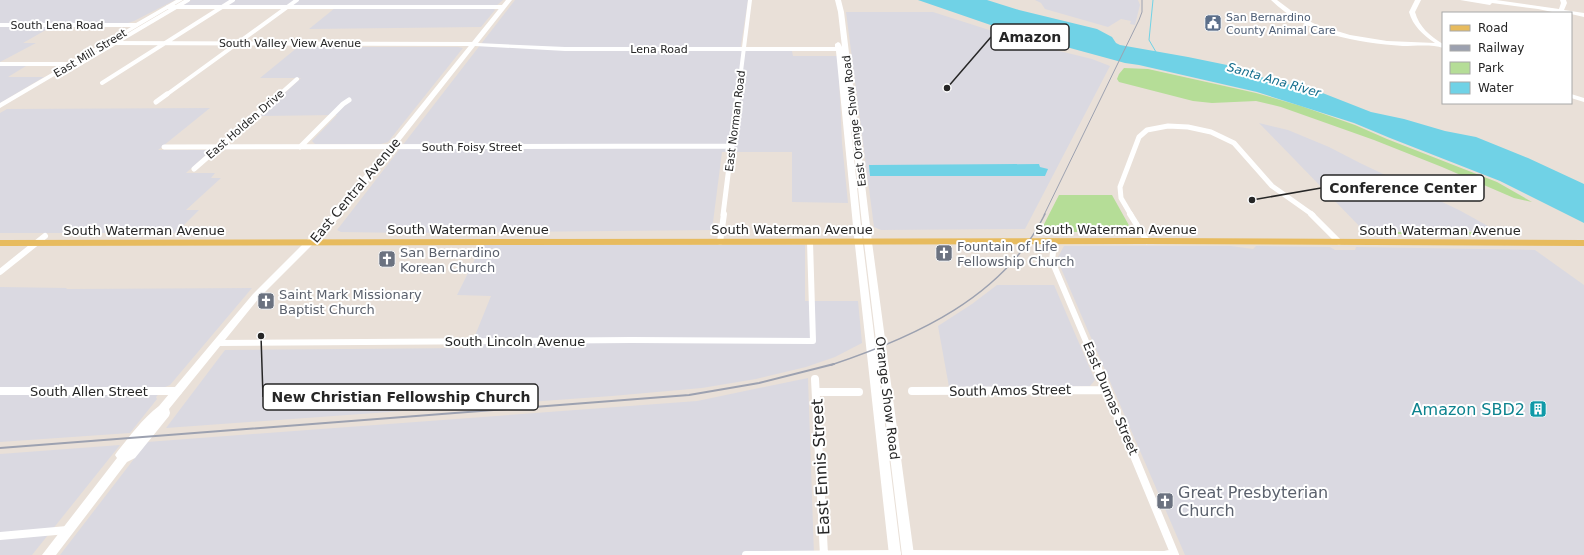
<svg xmlns="http://www.w3.org/2000/svg" width="1584" height="555" font-family="'DejaVu Sans',sans-serif">
  <style>
    .industrial { fill: #dad9e1 }
    .green { fill: #b5dd97 }
    .water { fill: #70d2e6 }
    .lines { fill: none; stroke-linecap: round; stroke-linejoin: round }
    .stream { stroke: #70d2e6; stroke-width: 1 }
    .street-far3 { stroke: #fff; stroke-width: 4 }
    .street-far2 { stroke: #fff; stroke-width: 5 }
    .street-far1 { stroke: #fff; stroke-width: 6 }
    .street { stroke: #fff; stroke-width: 8 }
    .secondary { fill: #fff; fill-rule: evenodd }
    .primary { fill: #e7bb5e; fill-rule: evenodd }
    .rail-far2 { stroke: #9ca1b0; stroke-width: 1 }
    .rail-far1 { stroke: #9ca1b0; stroke-width: 1.5 }
    .rail { stroke: #9ca1b0; stroke-width: 2 }
    .labels { text-anchor: middle; stroke-width: 4; stroke-linejoin: round; paint-order: stroke }
    .far-service-label { font-size: 11px; fill: #4e5e75; stroke: #fff; text-anchor: start }
    .far-street-label { font-size: 11px; fill: #262626; stroke: #fff }
    .far-water-label { font-size: 12px; font-style: italic; fill: #146e8d; stroke: #fff }
    .street-label { font-size: 13px; fill: #262626; stroke: #fff }
    .worship-label { font-size: 13px; fill: #5b616d; stroke: #fff; text-anchor: start }
    .near-culture-label { font-size: 16px; fill: #0d838f; stroke: #fff; text-anchor: end }
    .near-street-label { font-size: 16px; fill: #262626; stroke: #fff }
    .near-worship-label { font-size: 16px; fill: #5b616d; stroke: #fff; text-anchor: start }
    .leader { fill: none; stroke: #262626; stroke-width: 1.5 }
    .callout-dot { fill: #262626; stroke: #fff; stroke-width: 1.5 }
    .callout { fill: #fff; stroke: #262626; stroke-width: 1.5 }
    .callout-label { font-size: 14px; text-anchor: middle; font-weight: bold; fill: #262626 }
  </style>
  <rect width="100%" height="100%" fill="#e9e0d8"/>
  <path class="industrial" d="M0,0h175l-41,21 -6,2h-128z
    M191,0h312l-7,6 -2,3 1,1 -14,17 -172,2 26,-21 -153,-2z
    M515,0h233l-8,51h52l1,5h45l4,87 6,60 -56,-1v-50h-70l-10,78 -305,3 -66,-1 -4,-2z
    M1035,0h103l2,5 -5,20 -5,-1 1,-3 -10,-2 -13,8 -63,-18 -4,-6z
    M846,12h87l106,34 53,13 18,7 -85,163 -144,1 -7,-3z
    M0,27h51l-28,16h13l-36,19z
    M298,47h160l5,1 -75,94 -7,2h-66l-3,-3 25,-26 -77,1 41,-38h-41z
    M0,66h26l-18,11h36l-44,26z
    M210,108l-52,42h53l-25,23h29l-4,5h10l-35,32h13l-23,23h-176v-120l7,-4z
    M1259,123l29,7 41,17 31,16 99,47 38,21 -132,1z
    M482,245h323v56h53l4,42 -27,14 -29,10 -50,12 -54,9 -90,8 -446,32 59,-78 245,-2 21,-52 -34,-1z
    M1064,246h167l22,3 3,-3 74,1 5,3h20l1,-3 179,3 49,35v270h-399l-128,-296z
    M997,285h57l41,95 -5,6 -141,1 -11,-61 34,-22z
    M0,287l67,1 -1,1 186,-1 -82,97 -5,2 -9,10 1,2 -27,34 -130,9z
    M808,378l6,177h-754l87,-113 550,-41z
    M120,445l-88,110h-32v-101z"/>
  <path class="green" d="M1124,68l24,1 108,24 45,13 54,19 32,14 110,43 35,20 -18,-4 -72,-31 -68,-27 -93,-33 -25,-6 -44,2 -19,-2 -74,-19 -2,-3 2,-5z
    M1059,195h53l19,34 -4,3h-87z
    M1367,232h129l12,3 -111,-1z"/>
  <path class="water" d="M918,0h69l32,10 78,19 15,8 4,6 4,2 68,12 39,8 43,15 50,12 51,20 33,7 41,12 31,6 52,21 56,26v39l-84,-42 -110,-43 -36,-15 -97,-31 -118,-27 -14,-2 -117,-32z
    M1039,164l1,3 8,2 -3,7h-175l-1,-11z"/>
  <g class="lines">
    <path class="stream" d="M1153,0l-4,40 7,12"/>
    <path class="street-far3" d="M168,7h335
      M107,43l367,1
      M0,64h72
      M61,75l127,-75
      M102,83l131,-83
      M166,95l131,-95
      M279,95l18,-16
      M738,95l12,-95"/>
    <path class="street-far2" d="M156,102l11,-8
      M164,147l568,-1
      M300,147l43,-43 6,-4
      M194,169l86,-75
      M723,215l15,-121
      M1131,215l-10,-17 -1,-11 19,-50 8,-7 21,-4 20,1 23,5 23,11 38,43 41,29"/>
    <path class="street-far1" d="M1130,214l17,27
      M1311,214l28,28
      M720,242l4,-28
      M1049,242l4,10 -1,9 44,104
      M0,272l45,-36
      M217,343l414,-3 182,1 -3,-99"/>
    <path class="street" d="M1096,364l79,191
      M815,379l9,176
      M0,391h178
      M912,391l195,-1
      M816,392h43
      M0,536l67,-6
      M906,554l259,1 9,-2
      M746,555l151,-1"/>
    <path class="secondary" d="M176,0h7l-183,108v-5l131,-76h-131v-4h136z
      M506,0h6l-34,43 87,4h270v-3l3,-2 2,1 2,4 -4,-35 -3,-12h6l3,12 28,230 42,313h-12l-38,-313 -21,-191 19,185 39,319h-12l-35,-319 -18,-185h-271l-90,-5 -136,172 -80,80 -90,111 1,4 -1,3 -34,42 -8,4 -71,93h-14l75,-97 -2,-3 2,-3c13,-16 25,-33 42,-46l94,-112 80,-80z
      M1271,0h6l20,15 20,10 33,10 37,6 48,2c-12,-8 -22,-17 -26,-31l6,-12h6l-6,12c4,15 15,24 28,32v4c-10,-4 -29,-2 -40,-2 -46,-3 -98,-12 -132,-46z
      M1460,0h36l63,9 2,-6 -1,-3h6l1,3 -3,7 20,3v4l-13,-3v-1h-14l-19,-4 -46,-6 -2,2z
      M1571,94l13,4v4l-13,-4z"/>
    <path class="primary" d="M1147,238l437,2v6l-437,-2 -1147,2v-6z"/>
    <path class="rail-far2" d="M1044,215l95,-195 3,-8v-12"/>
    <path class="rail-far1" d="M831,365c84,-28 173,-68 214,-151"/>
    <path class="rail" d="M0,448l689,-53 70,-12 75,-19"/>
  </g>
  <defs>
    <symbol id="civic-square" viewBox="-11 -11 22 22"><rect x="-9" y="-9" width="18" height="18" rx="4" fill="#5c6f8a" stroke="#fff"/><path d="M-.6-6.5H3V-4.5H.6V-3L4-1V1h2V6H-6V1h2V-1L-.6-3ZM-1.2 2.5V6h2.4V2.5Z" fill="#fff"/></symbol>
    <symbol id="church-square" viewBox="-11 -11 22 22"><rect x="-9" y="-9" width="18" height="18" rx="4" fill="#6b7280" stroke="#fff"/><path d="M-1.2-6h2.4v3.5h3.3v2.4h-3.3V6h-2.4V-.1h-3.3v-2.4h3.3Z" fill="#fff"/></symbol>
    <symbol id="building-square" viewBox="-11 -11 22 22"><rect x="-9" y="-9" width="18" height="18" rx="4" fill="#0f9aa8" stroke="#fff"/><path d="M-4-6H4V6H1V3H-1V6H-4ZM-2.5-4.3h1.7v1.8h-1.7ZM.8-4.3h1.7v1.8H.8ZM-2.5-1h1.7V.8h-1.7ZM.8-1h1.7V.8H.8Z" fill="#fff"/></symbol>
  </defs>
  <g fill-rule="evenodd">
    <use href="#civic-square" x="1203" y="13" width="20" height="20"/>
    <use href="#church-square" x="934" y="243" width="20" height="20"/>
    <use href="#church-square" x="377" y="249" width="20" height="20"/>
    <use href="#church-square" x="256" y="291" width="20" height="20"/>
    <use href="#building-square" x="1528" y="399" width="20" height="20"/>
    <use href="#church-square" x="1155" y="491" width="20" height="20"/>
  </g>
  <g class="labels">
    <g class="far-service-label">
      <text x="1226" y="21">San Bernardino<tspan x="1226" dy="13">County Animal Care</tspan></text>
    </g>
    <g class="far-street-label">
      <text x="57" y="29">South Lena Road</text>
      <text x="290" y="47">South Valley View Avenue</text>
      <text x="659" y="53">Lena Road</text>
      <text transform="translate(90 53) rotate(-31)" y="4">East Mill Street</text>
      <text transform="translate(735 121) rotate(-83)" y="4">East Norman Road</text>
      <text transform="translate(854 121) rotate(-97)" y="4">East Orange Show Road</text>
      <text transform="translate(245 124) rotate(-41)" y="4">East Holden Drive</text>
      <text x="472" y="151">South Foisy Street</text>
    </g>
    <g class="far-water-label">
      <text transform="translate(1274 80) rotate(16)" y="4">Santa Ana River</text>
    </g>
    <g class="street-label">
      <text transform="translate(355 190) rotate(-50)" y="5">East Central Avenue</text>
      <text x="468" y="234">South Waterman Avenue</text>
      <text x="792" y="234">South Waterman Avenue</text>
      <text x="1116" y="234">South Waterman Avenue</text>
      <text x="144" y="235">South Waterman Avenue</text>
      <text x="1440" y="235">South Waterman Avenue</text>
      <text x="515" y="346">South Lincoln Avenue</text>
      <text transform="translate(1010 390) rotate(-1)" y="5">South Amos Street</text>
      <text x="89" y="396">South Allen Street</text>
      <text transform="translate(888 398) rotate(83)" y="5">Orange Show Road</text>
      <text transform="translate(1111 398) rotate(67)" y="5">East Dumas Street</text>
    </g>
    <g class="worship-label">
      <text x="957" y="251">Fountain of Life<tspan x="957" dy="15">Fellowship Church</tspan></text>
      <text x="400" y="257">San Bernardino<tspan x="400" dy="15">Korean Church</tspan></text>
      <text x="279" y="299">Saint Mark Missionary<tspan x="279" dy="15">Baptist Church</tspan></text>
    </g>
    <g class="near-culture-label">
      <text x="1525" y="415">Amazon SBD2</text>
    </g>
    <g class="near-street-label">
      <text transform="translate(820 467) rotate(-93)" y="6">East Ennis Street</text>
    </g>
    <g class="near-worship-label">
      <text x="1178" y="498">Great Presbyterian<tspan x="1178" dy="18">Church</tspan></text>
    </g>
  </g>
  <path class="leader" d="M947 88L991 37M1252 200L1321 188M261 336L263 397"/>
  <g class="callout-dot">
    <circle cx="947" cy="88" r="4"/>
    <circle cx="1252" cy="200" r="4"/>
    <circle cx="261" cy="336" r="4"/>
  </g>
  <g class="callout">
    <rect x="991" y="24" width="78" height="26" rx="4"/>
    <rect x="1321" y="175" width="163" height="26" rx="4"/>
    <rect x="263" y="384" width="275" height="26" rx="4"/>
  </g>
  <g class="callout-label">
    <text x="1030" y="42">Amazon</text>
    <text x="1403" y="193">Conference Center</text>
    <text x="401" y="402">New Christian Fellowship Church</text>
  </g>
  <rect x="1442" y="12" width="130" height="92" fill="#ffffff" stroke="#a8a8a8"/>
  <rect x="1450" y="25" width="20" height="6" fill="#e7bb5e" stroke="#a8a8a8"/>
  <text x="1478" y="32" font-size="12" fill="#262626">Road</text>
  <rect x="1450" y="45" width="20" height="6" fill="#9ca1b0" stroke="#a8a8a8"/>
  <text x="1478" y="52" font-size="12" fill="#262626">Railway</text>
  <rect x="1450" y="62" width="20" height="12" fill="#b5dd97" stroke="#a8a8a8"/>
  <text x="1478" y="72" font-size="12" fill="#262626">Park</text>
  <rect x="1450" y="82" width="20" height="12" fill="#70d2e6" stroke="#a8a8a8"/>
  <text x="1478" y="92" font-size="12" fill="#262626">Water</text>
</svg>
